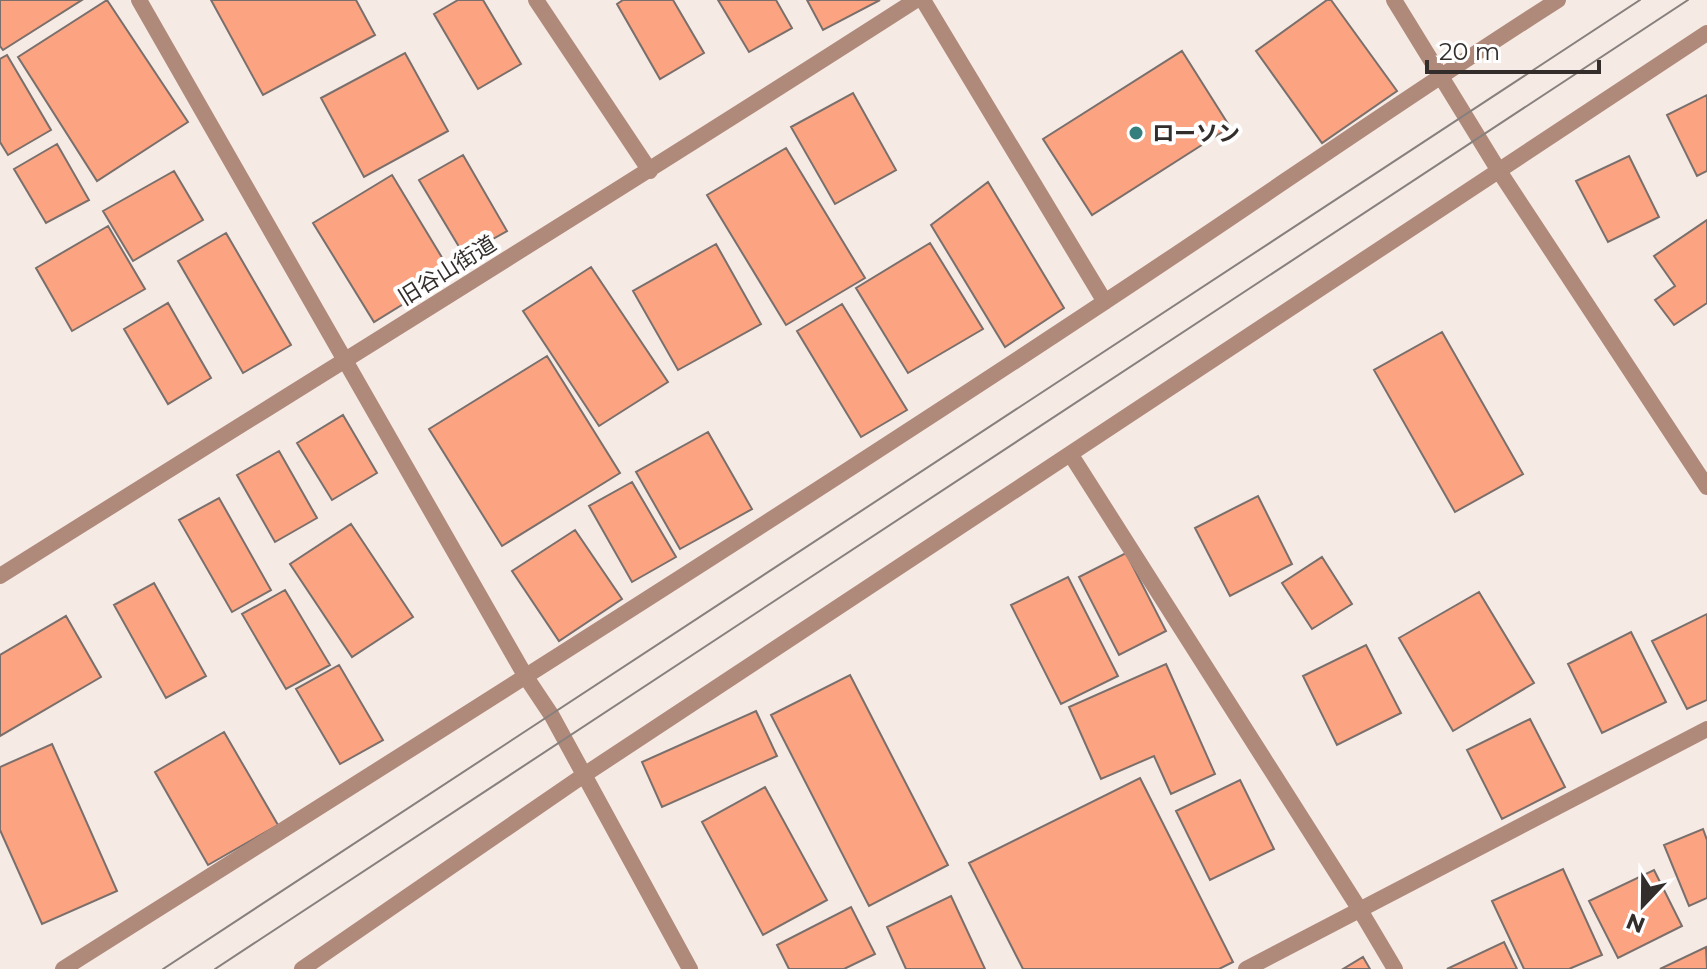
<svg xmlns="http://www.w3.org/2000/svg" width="1707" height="969" font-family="Montserrat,'Noto Sans JP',sans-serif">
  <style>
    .building { fill: #fca482; stroke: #7a6f6b; stroke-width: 2 }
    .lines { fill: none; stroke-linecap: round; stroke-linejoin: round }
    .street { stroke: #af897a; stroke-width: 16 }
    .tram { stroke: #88807d; stroke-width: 2 }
    .poi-dot { fill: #357e7e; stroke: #fff; stroke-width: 3 }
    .labels { text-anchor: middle; stroke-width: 8; stroke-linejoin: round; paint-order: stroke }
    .poi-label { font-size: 22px; font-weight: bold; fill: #332e2c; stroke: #fff; text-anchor: start }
    .street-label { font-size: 22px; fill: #332e2c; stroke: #fff }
  </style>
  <rect width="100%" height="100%" fill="#f6eae5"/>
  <path class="building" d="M0,0h82l-79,50 -3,-4z
    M107,0l81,122 -91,59 -79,-124z
    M211,0h145l19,35 -112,60z
    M458,0h25l38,64 -43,25 -44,-75z
    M623,0h50l31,53 -44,26 -43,-75z
    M718,0h58l16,28 -43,24z
    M807,0h73l-57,30z
    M1327,0h4l66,91 -75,52 -66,-92z
    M1182,51l48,76 -138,88 -49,-76z
    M405,53l43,78 -84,46 -43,-79z
    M7,55l44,75 -43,25 -8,-13v-83z
    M853,93l43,77 -61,34 -44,-77z
    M1707,95v76l-10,5 -30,-61z
    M57,144l32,56 -43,23 -32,-54z
    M786,148l79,130 -79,47 -79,-130z
    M463,155l44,76 -43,24 -45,-75z
    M1629,156l30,61 -51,25 -32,-61z
    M174,171l29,49 -70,41 -30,-50z
    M392,175l60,99 -78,48 -61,-99z
    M988,182l76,126 -59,39 -74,-122z
    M1707,220v83l-33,22 -19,-25 20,-14 -21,-30z
    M108,226l37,63 -73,42 -36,-63z
    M226,233l65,112 -48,28 -65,-112z
    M930,243l53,86 -75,44 -52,-85z
    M716,244l45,80 -83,46 -45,-79z
    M591,267l77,115 -69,44 -76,-115z
    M168,303l43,75 -43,26 -44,-75z
    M842,304l65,106 -46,27 -64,-106z
    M1442,332l81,142 -68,38 -81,-142z
    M547,356l73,117 -118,73 -73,-117z
    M343,415l34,58 -45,27 -35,-57z
    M708,432l44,77 -72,40 -44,-77z
    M279,451l38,67 -42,24 -38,-67z
    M632,482l44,75 -44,25 -43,-76z
    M1258,496l34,68 -62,32 -35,-68z
    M219,498l52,92 -39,22 -53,-92z
    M351,524l62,93 -61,40 -62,-93z
    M575,530l47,69 -63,42 -47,-70z
    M1126,553l40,78 -47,24 -40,-78z
    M1322,557l30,47 -40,25 -30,-46z
    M1068,577l50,99 -57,28 -50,-99z
    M154,583l52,93 -40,22 -52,-93z
    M285,590l45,75 -44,24 -44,-75z
    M1479,592l55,91 -81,48 -54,-93z
    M1707,614v86l-20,9 -35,-68z
    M66,616l35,61 -101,59v-81z
    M1631,632l35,70 -64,31 -34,-69z
    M1366,645l35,68 -64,32 -34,-69z
    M1166,664l49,110 -44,20 -17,-38 -53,23 -32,-72z
    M339,665l44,75 -43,24 -44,-75z
    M850,675l98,190 -79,41 -98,-191z
    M756,711l21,45 -115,51 -20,-45z
    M1530,719l35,68 -63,32 -35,-69z
    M224,732l54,93 -70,40 -53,-93z
    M52,744l65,147 -75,33 -42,-94v-63z
    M1140,778l93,184 -14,7h-196l-54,-106z
    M1240,780l34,69 -64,31 -34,-69z
    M765,787l62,113 -64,35 -61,-113z
    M1703,829l4,11v58l-18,8 -25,-61z
    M1563,869l39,86 -33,14h-45l-32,-68z
    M1654,870l28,56 -64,32 -29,-57z
    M951,896l34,73h-79l-19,-42z
    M851,907l24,47 -31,15h-55l-12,-24z
    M1504,942l13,27h-70z
    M1706,947l1,22h-47z
    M1363,957l7,12h-27z"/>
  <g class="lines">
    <path class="street" d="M139,0l387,677 26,39 138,253
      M536,0l114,171
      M923,0l182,302
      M1394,0l105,171 208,316
      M1071,455l289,455 35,59
      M0,576c305,-192 613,-381 916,-576
      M63,969c348,-220 697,-439 1040,-666 152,-100 301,-205 455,-303
      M302,969l282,-194 1123,-742
      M1246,969l461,-240"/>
    <path class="tram" d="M163,969l1477,-969
      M215,969l1473,-969"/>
  </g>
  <circle class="poi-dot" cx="1136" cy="133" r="8"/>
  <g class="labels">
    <g class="poi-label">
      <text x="1152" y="141">ローソン</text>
    </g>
    <g class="street-label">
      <text transform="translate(447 270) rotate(-32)" y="8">旧谷山街道</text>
    </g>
  </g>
  <g transform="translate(1643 905) rotate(202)" stroke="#ffffff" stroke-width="6" paint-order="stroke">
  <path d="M0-6L14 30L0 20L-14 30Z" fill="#332e2c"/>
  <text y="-12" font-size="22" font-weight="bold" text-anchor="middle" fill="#332e2c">N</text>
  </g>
  <path d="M1427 60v12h172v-12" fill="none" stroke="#332e2c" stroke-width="4"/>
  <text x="1439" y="60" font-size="24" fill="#332e2c" stroke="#ffffff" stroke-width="6" paint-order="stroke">20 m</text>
</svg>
